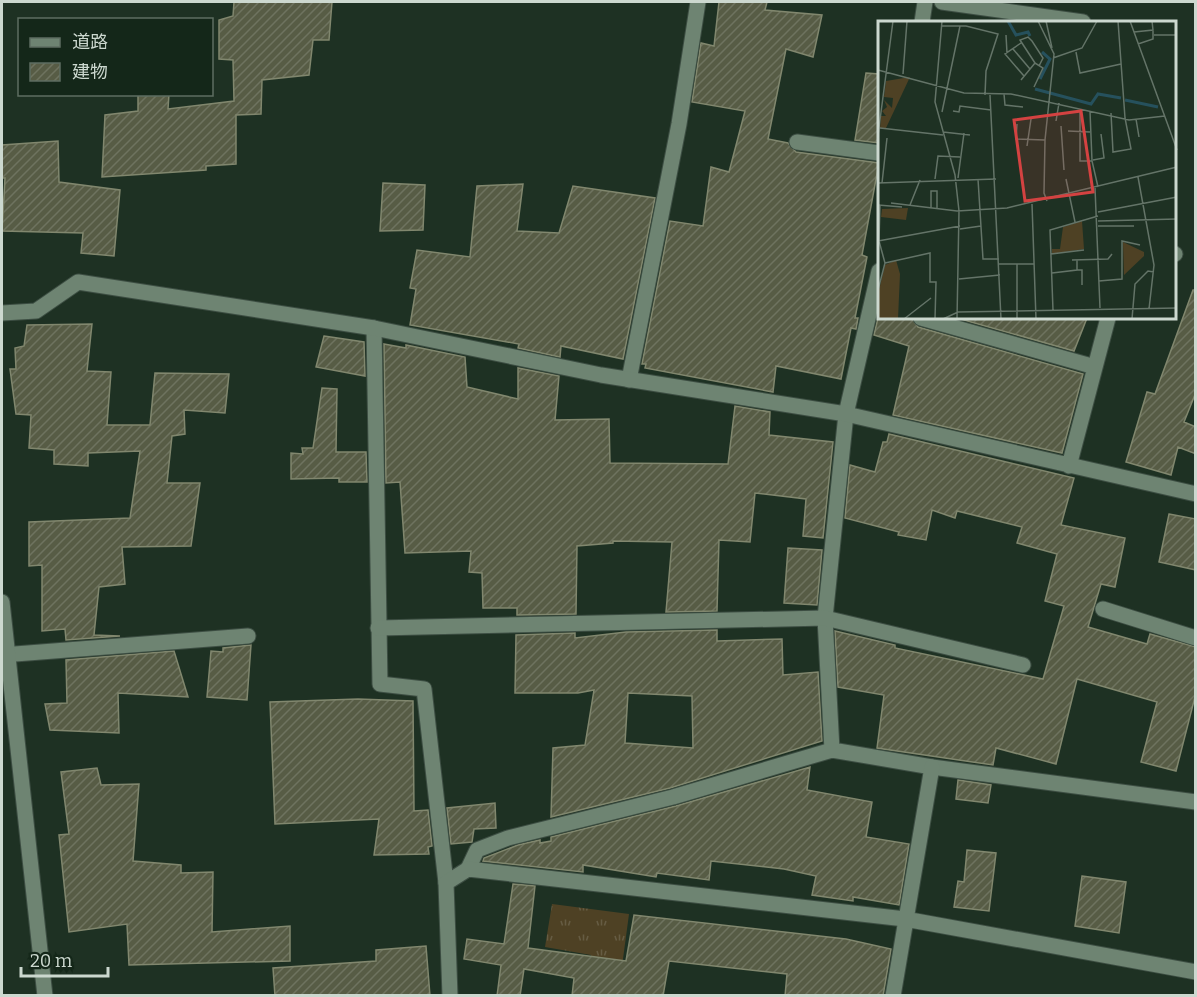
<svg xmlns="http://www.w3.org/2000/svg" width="1197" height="997" font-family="Bitter,'Noto Sans JP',serif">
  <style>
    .grass { fill: url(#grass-tufts) }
    .building { fill: url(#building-hatch); stroke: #81876e; stroke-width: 1.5; fill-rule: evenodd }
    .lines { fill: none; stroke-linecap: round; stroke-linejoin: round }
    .lane-casing { stroke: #3d4e43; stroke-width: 17 }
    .street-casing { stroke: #3d4e43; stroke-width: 17 }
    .secondary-casing { stroke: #3d4e43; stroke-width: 17 }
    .lane { stroke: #6e8472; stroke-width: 15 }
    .street { stroke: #6e8472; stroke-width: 15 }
    .secondary { stroke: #6e8472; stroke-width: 15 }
    .inset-river { fill: none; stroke: #26515d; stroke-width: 3 }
    .inset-road { fill: none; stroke: #647468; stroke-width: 1.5 }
    .view { fill: #d44241; fill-opacity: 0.15; stroke: #d44241; stroke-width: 3 }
    .inset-edge { fill: none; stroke: #ccd8cf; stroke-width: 3 }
  </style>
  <defs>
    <pattern id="grass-tufts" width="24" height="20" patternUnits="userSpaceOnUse" patternTransform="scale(1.5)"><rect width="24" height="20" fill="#4e4124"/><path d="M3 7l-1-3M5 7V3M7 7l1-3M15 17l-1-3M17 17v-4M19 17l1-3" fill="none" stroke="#665c43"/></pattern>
    <pattern id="building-hatch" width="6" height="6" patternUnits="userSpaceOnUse" patternTransform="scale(1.5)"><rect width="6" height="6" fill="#575c45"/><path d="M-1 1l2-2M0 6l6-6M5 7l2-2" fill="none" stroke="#6e735f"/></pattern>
  </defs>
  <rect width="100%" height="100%" fill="#1e3123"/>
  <path class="grass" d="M552,904l77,10 -9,67 -31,-2 2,-24 -46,-8z"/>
  <path class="building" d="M234,2h98l-3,38h-16l-4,35 -47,5 -1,34 -25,1v49l-30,2v4l-104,7 3,-62 33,-4v-17h31l-1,15 66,-8 -1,-41 -14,-1v-39l14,-4z
    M719,2h48l-2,8 57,5 -9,42 -27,-8 -18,90 20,4 8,9 83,11 -17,92 5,2 -12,61h3l-2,11 -5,-1 -10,51 -65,-13 -3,26 -128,-24 1,-4h-4l28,-143 33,5 8,-59 18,5 16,-61 -53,-9 9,-59 13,3z
    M866,73l13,1v69l-24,-3z
    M58,141l1,41 61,8 -6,66 -33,-3 2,-20 -81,-2 3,-53h-3v-33z
    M383,183l42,2 -2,45 -43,1z
    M523,184l-6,47 42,2 14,-47 82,12 -32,161 -62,-13 -1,11 -42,-9 1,-4 -109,-19 6,-36 -6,-1 7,-38 53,7 7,-71z
    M1193,290h3v102l-12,30 12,5v27l-18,-7 -7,28 -45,-13 21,-70 8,2z
    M878,318h34l6,9 165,47 -21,79 -169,-38 16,-69 -35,-11z
    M957,318h130l-13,33z
    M92,324l-5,47 24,1 -4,53h43l5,-52 74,1 -4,39 -41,-3 1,24 -13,2 -5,47h33l-9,63 -69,1 3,37 -26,3 -5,48 26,1 -54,4 -1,-11 -23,2v-66l-13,1v-44l101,-4 10,-67 -52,2v13l-34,-2v-14l-25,-2 2,-33 -15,-1 -6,-45h6l-1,-21 9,-2 3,-21z
    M324,336l40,6 1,34 -49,-9z
    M384,344l22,4v-3l59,12 2,30 51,12v-31l41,8 -4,44 54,-1 1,44 118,1 7,-58 35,6 -1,23 64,7 -10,96 -20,-2 3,-37 -51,-6 -5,49 -31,-2 -2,71 -51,1 6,-70 -59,-1v2l-36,3 -1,68 -59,1v-7h-34l-1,-35 -13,-1 2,-21 -66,2 -5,-71 -14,1z
    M322,388l15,1 -1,63h30l1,30h-28v-4l-48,1v-26l12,1 -1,-6h11z
    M889,434l185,44 -13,47 64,13 -10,49 -14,-3 -13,43 59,17 3,-10 46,13v46l-20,78 -35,-9 16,-60 -80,-23 -21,85 -60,-16 -3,17 -116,-17 7,-53 -46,-8 -3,-56 60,14v3l148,31 21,-73 -19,-5 12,-47 -40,-11 5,-16 -65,-16 -2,7 -23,-8 -6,30 -28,-5 1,-3 -54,-14 5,-53 25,7 8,-30h4z
    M1169,514l27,5v51l-37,-8z
    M788,548l34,2 -5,55 -33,-2z
    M717,630v11l65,-2 1,36 35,-3 4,69 -152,47 -119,29 2,-69 32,-3 9,-55 -16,3h-63l1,-58 59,-2v5l51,-6zM628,693l64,3 1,52 -68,-5z
    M251,645l-4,55 -40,-3 4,-46 12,1v-4z
    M174,651l14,46 -70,-4 1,40 -69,-3 -5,-26 22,-1 -1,-43z
    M358,699l55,2 1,110 14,-1 4,36 -4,1 1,7 -55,1 5,-36 -104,5 -5,-122z
    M810,767l-3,23 65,12 -6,35 43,7 -10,61 -46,-8v4l-41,-6 4,-19 -32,-7 -73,-8 -2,19 -52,-7 -1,4 -73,-12v7l-100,-11 1,-3 34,-13 22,-5v3l11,-2v-4l125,-31z
    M97,768l4,17 38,-1 -6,77 48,4v8l32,-1 -1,60 78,-6v35l-161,4 -2,-41 -58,8 -10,-97 10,-1 -8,-62z
    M958,780l33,5 -3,18 -32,-4z
    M495,803l1,25 -22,1 -2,13 -21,2 -4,-36z
    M967,850l29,3 -7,58 -35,-4 4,-26 6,1z
    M1082,876l44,6 -7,51 -44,-7z
    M513,884l22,2 -7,62 98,13 8,-46 212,24 45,10 -8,47h-98l2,-22 -118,-13 -6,35h-91l2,-18 -50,-9 -4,27h-23l4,-31 -37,-6 3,-20 37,5z
    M426,946l4,50h-155l-2,-28 103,-7v-11z"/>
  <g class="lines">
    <defs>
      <path id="lane" d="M374,328l6,356 44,5 22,194
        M629,380l50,-256 19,-122
        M832,750l-7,-132 21,-204
        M468,869l9,-19 31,-12 165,-41 159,-47 100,17 264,35"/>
      <path id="street" d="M942,2l141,20
        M922,22l3,-20
        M797,142l82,11
        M1174,254h1
        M2,313l34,-2 42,-29 296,46 227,47 245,39 350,80
        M921,318l174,49
        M846,414l33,-143
        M1069,466l39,-148
        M1103,609l93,29
        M378,628l447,-10 198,47
        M2,655l246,-19
        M450,996l-4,-113 22,-14 437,50 291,53
        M893,996l39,-229"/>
      <path id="secondary" d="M2,602l43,394"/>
    </defs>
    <use href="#lane" class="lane-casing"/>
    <use href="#street" class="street-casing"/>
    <use href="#secondary" class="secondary-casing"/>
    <use href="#lane" class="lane"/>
    <use href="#street" class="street"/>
    <use href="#secondary" class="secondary"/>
  </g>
  <g transform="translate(878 21)">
    <rect width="298" height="298" fill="#1e3123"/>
    <path d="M32,56l-24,51h-6l1,-12h5l-4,-5 5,-4 -3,-7 8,8 1,-10 -9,-1 2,-16zM204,200l2,28 -32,5v-5h8l3,-22z" fill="#4e4124"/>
    <path d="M245,221l21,10v4l-20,19zM18,239l4,14 -2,45h-20v-25l7,-29z" fill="#4e4124"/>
    <path d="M30,187l-2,12 -25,-3 1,-8z" fill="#4e4124"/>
    <path class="inset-river" d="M130,0l8,14 12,-3 2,4M162,58l10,-20 -8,-7M157,68l56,15 7,-10 23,4M247,79l33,7"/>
    <path class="inset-road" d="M64,0l-7,81 20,73 4,36M160,0l16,33 -9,86 -1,53 3,8M168,0l6,27M252,0l47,129M64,5h24l32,8 -12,37 -1,24M256,11l19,-2 -1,-9M128,14l1,18M276,14h23M143,22l-16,11 19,22M260,23l15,-5v-9M135,28l17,20M198,31l4,21 41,-9M175,37l29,-10 15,-27M157,42l-15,-23 8,-3 4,4 11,17 -4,8M0,49l86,23 47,1 118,26 36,-4M25,53l4,-53M143,59l14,-17 8,5 -9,19M126,73l1,11 18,2M112,74l11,224M202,88v52h12M75,90l6,1 1,-6 31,4M212,90l2,50 6,26M64,91l18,-86M233,92l2,39 18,-3 -6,-31 -7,-97M258,98l3,18M178,100l3,-18M139,103l-1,15 29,1M183,105l3,44M2,107l63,7M190,110l22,1M65,111l27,3M0,114l15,-114M149,125l4,-27M215,139l11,-2 -3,-24M260,156l16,88 -5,44M80,157l6,-45M57,158l3,-23 22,1M100,158l5,80h16M188,158l9,43M0,162l118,-4M4,162l5,-45M217,167l5,120M13,182l66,8 50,-3 170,-41M154,183l4,115M0,184l24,2M32,184l10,-25M53,187v-17h6v17M220,191l79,-15M220,200l79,-2M220,205h36M82,208l21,-3M0,220l82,-15M173,233l33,-4M194,239l36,-1 4,-5M7,242l45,-10v29h6l-1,37M121,243h35M199,249h5v15M174,252l25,-3v-10M81,258l41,-4M221,260l23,-2v-38l18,4M0,269l7,-27 -6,-22 1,-36M175,289l-3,-80 48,-14M26,298l27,-21M65,298l15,-7 219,-4M79,298l2,-108M139,298v-55M254,298l3,-35 13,-13 6,1"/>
    <path class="view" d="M203,90l12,81 -68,9 -11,-81z"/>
    <rect width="298" height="298" class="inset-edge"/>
  </g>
  <rect width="1197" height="997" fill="none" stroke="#ccd8cf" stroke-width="6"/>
  <rect x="18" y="18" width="195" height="78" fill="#142719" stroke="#5e6e62" stroke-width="1.5"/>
  <rect x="30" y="38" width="30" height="9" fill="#6e8472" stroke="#5e6e62" stroke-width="1.5"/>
  <text x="72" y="48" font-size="18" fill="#ccd8cf">道路</text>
  <rect x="30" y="63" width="30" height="18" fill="url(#building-hatch)" stroke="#5e6e62" stroke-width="1.5"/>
  <text x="72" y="78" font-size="18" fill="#ccd8cf">建物</text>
  <path d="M21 967v9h87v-9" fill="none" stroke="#ccd8cf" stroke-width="3"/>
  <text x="30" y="967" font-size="18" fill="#ccd8cf" stroke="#142719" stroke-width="4.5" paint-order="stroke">20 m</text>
</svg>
